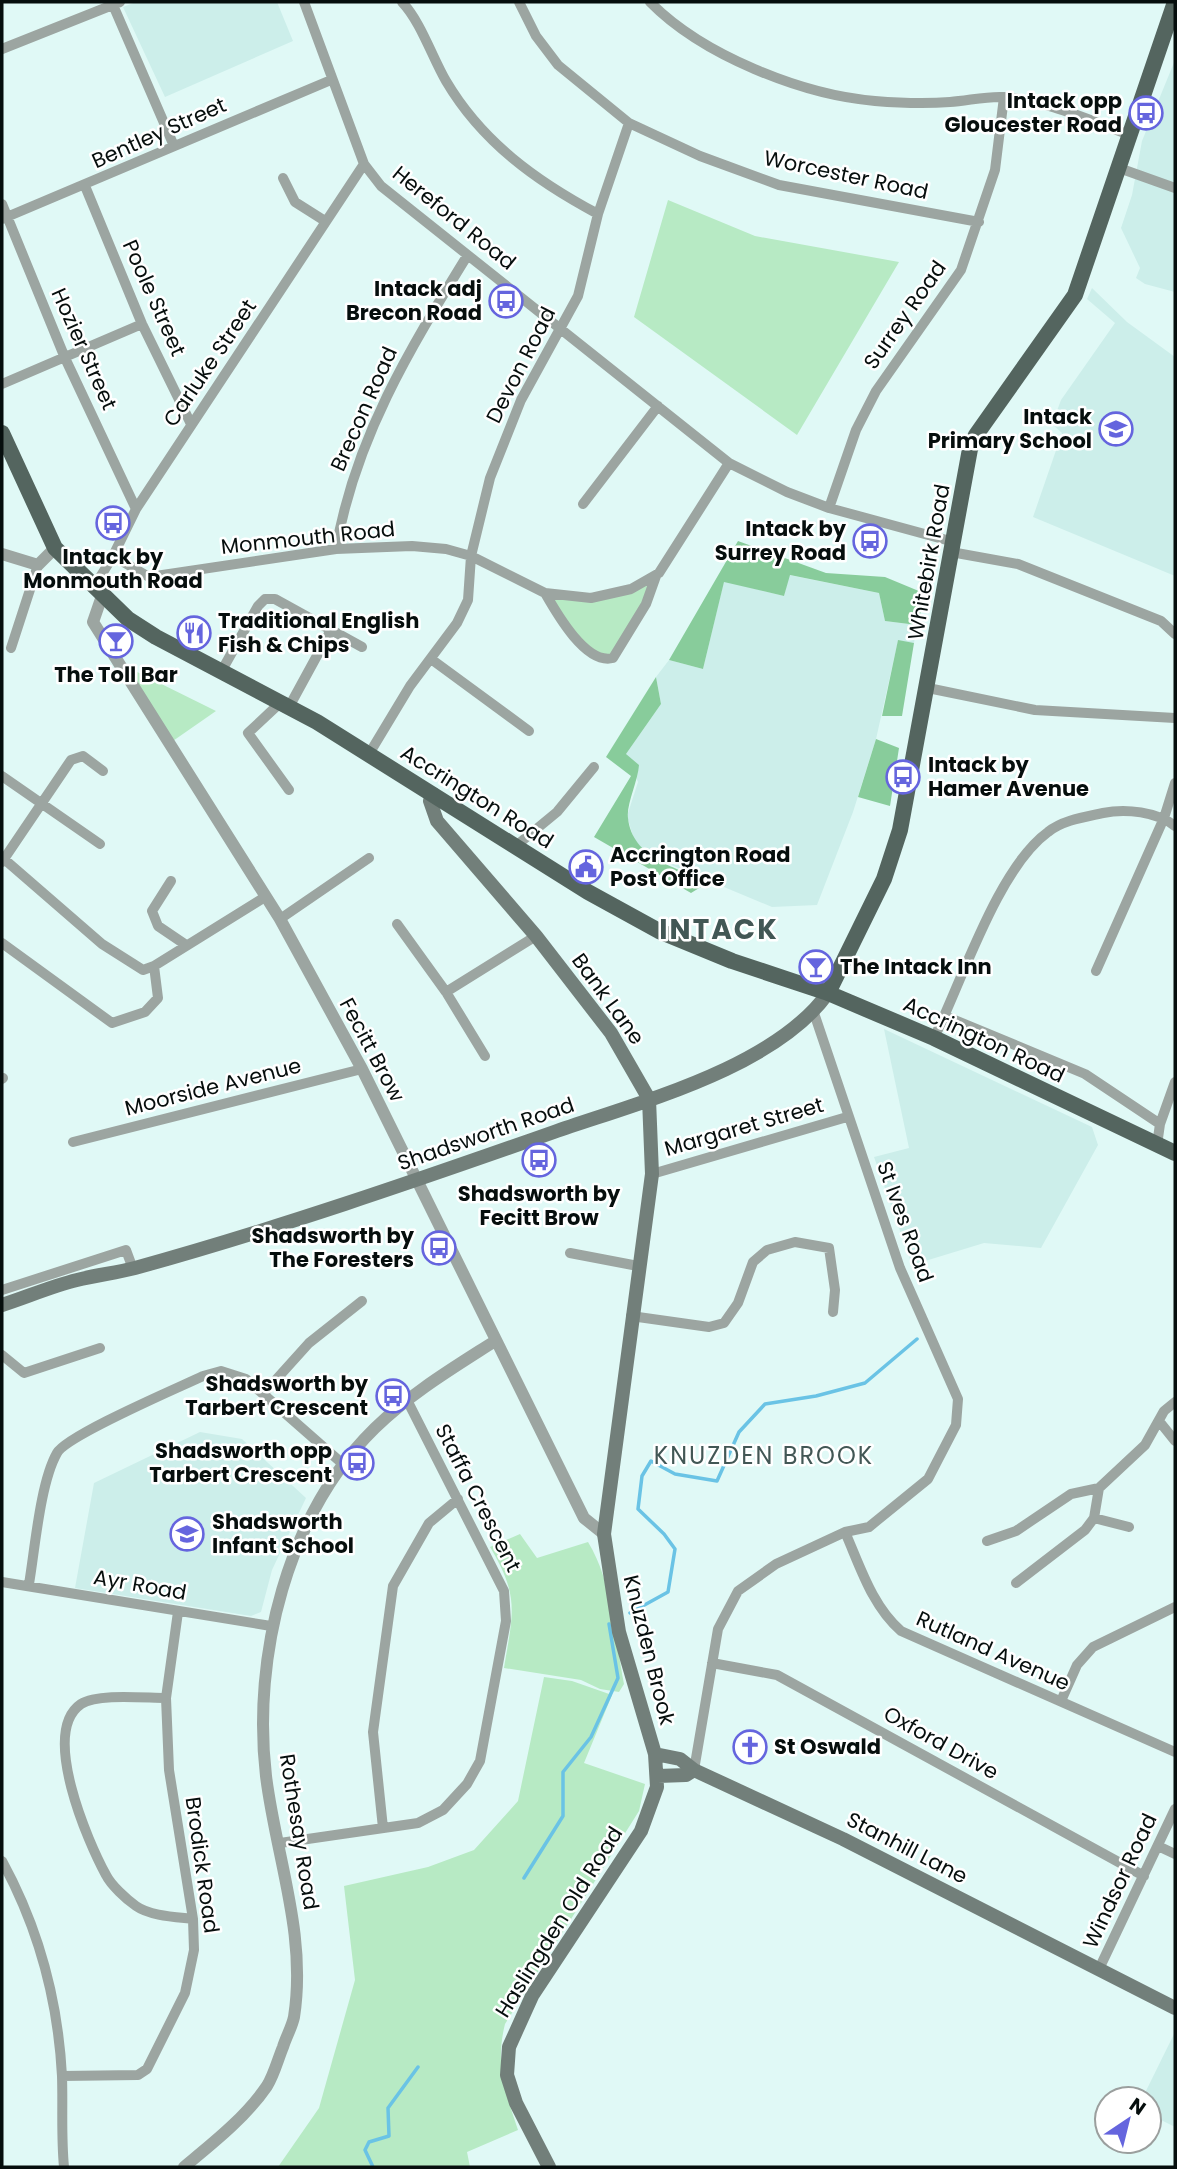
<svg xmlns="http://www.w3.org/2000/svg" width="1177" height="2169" font-family="Poppins,sans-serif">
  <style>
    .built { fill: #cceeea }
    .green { fill: #b7eac4 }
    .forest { fill: #88cc9b }
    .lines { fill: none; stroke-linecap: round; stroke-linejoin: round }
    .stream { stroke: #6ac3e5; stroke-width: 3.5 }
    .minor { stroke: #9ca5a1; stroke-width: 10 }
    .tertiary { stroke: #9ca5a1; stroke-width: 12 }
    .secondary { stroke: #727f7a; stroke-width: 14 }
    .primary { stroke: #54655f; stroke-width: 16 }
    .labels { text-anchor: middle; stroke-width: 5; stroke-linejoin: round; paint-order: stroke }
    .poi-label { font-size: 21px; font-weight: bold; fill: #060e0d; stroke: #fff; text-anchor: end }
    .street-label { font-size: 21px; fill: #060e0d; stroke: #fff }
    .quarter-label { font-size: 24px; letter-spacing: 2px; fill: #425755; stroke: #fff }
    .district-label { font-size: 28px; font-weight: bold; letter-spacing: 2px; fill: #425755; stroke: #fff }
  </style>
  <rect width="100%" height="100%" fill="#e0f9f6"/>
  <path class="built" d="M136,2h141l16,39 -128,56 -42,-90z
    M1175,60v232l-30,-8 -9,-6 4,-10 -19,-40 11,-33 10,-54z
    M1092,288l35,34 48,35v219l-142,-59 29,-84 -10,-9 9,-24 54,-77 -28,-24z
    M789,575l90,18 6,28 32,4 -3,18 -16,-2 -22,98 -23,73 -36,93 -45,2 -122,-51 -16,-16 -7,-24 11,-34 -12,-28 35,-50 -5,-27 13,-17 34,9 21,-88 60,15z
    M884,1029l208,98 6,18 -57,103 -57,-5 -72,22 -38,-108 35,-9z
    M200,1432l42,7 64,59 -34,72 -11,42 -10,4 -176,-28 19,-105z
    M1175,2032v95l-26,-13v-15h-7z"/>
  <path class="green" d="M668,200l87,36 144,26 -102,173 -163,-118z
    M656,576l-43,81 -20,-1 -48,-63 46,5z
    M119,663l97,48 -46,32z
    M520,1534l17,24 51,-16c25,41 27,95 36,142l-5,8 -19,-3 -19,-9 -77,-12c9,-55 16,-71 -14,-121z
    M544,1677l28,4 40,14 -28,68 61,21 -6,27 -134,213c-10,40 0,67 13,106l-51,22 3,15h-192l41,-59 36,-128 -11,-94 84,-19 46,-17 44,-49z"/>
  <path class="forest" d="M738,541l88,32 59,4 41,17 -9,31 -32,-4 -6,-28 -89,-18 -6,21 -60,-14 -21,87 -34,-9z
    M898,640l16,3 -12,73h-20z
    M656,677l5,27 -35,50 13,11c-1,16 -13,40 -11,53 4,40 49,50 81,64l-18,11 -97,-56 37,-61 -25,-19z
    M876,739l23,9 -9,58 -32,-9z"/>
  <g class="lines">
    <path class="stream" d="M630,1613l38,-21 7,-43 -11,-15 -26,-25 4,-33 9,-15 24,13 42,7 22,-49 26,-28 51,-8 49,-13 52,-44
      M524,1878l39,-62v-44l28,-35 27,-59 -9,-54
      M373,2167l-8,-17 4,-8 20,-6 -1,-28 30,-41"/>
    <path class="minor" d="M304,2l60,162 17,22 348,277 58,29 42,16 125,34
      M402,2c19,20 30,55 44,79 36,61 90,100 152,133
      M519,2l17,34 22,29 71,58 71,33 79,29 200,37
      M650,2c52,53 152,93 225,99 24,2 51,3 75,1 17,-1 36,-6 53,-5 43,3 88,24 127,38
      M113,5l61,141
      M2,49l118,-47
      M1119,168l56,20
      M283,178l12,24 30,19
      M85,186l57,138 49,100
      M2,204l63,154 71,151
      M2,219l329,-139
      M2,384l140,-60
      M583,504l75,-98
      M829,508l27,-78 20,-39 85,-121 34,-100 9,-73
      M336,549c19,-110 73,-199 131,-293
      M951,552l67,12 143,57 14,13
      M113,556l36,21 187,-28 76,-3 34,3 25,7 74,37 46,5 40,-9 28,-16 70,-110
      M94,587l19,-31 23,-47 228,-345
      M545,593c12,21 41,72 68,65l33,-54 10,-28
      M11,648l27,-83
      M431,659l98,72
      M221,672l37,-66 7,-7h10l87,48
      M928,688l107,22 140,8
      M280,703l-32,30 41,57
      M289,707l42,-77
      M369,754l41,-68 47,-63 11,-23 3,-44 19,-78 31,-78 57,-104 20,-82 31,-91
      M2,776l98,68
      M517,845l40,-33 37,-45
      M4,859l98,85 41,26 11,-4
      M2,862l69,-102 12,-4 20,15
      M171,881l-19,30 6,15 28,19
      M280,919l89,-61
      M397,924l49,68 39,64
      M2,943l110,80 33,-11 13,-14 -4,-32 111,-69
      M1096,971l68,-153 11,-35
      M446,992l90,-56
      M945,1016l140,58 75,50
      M934,1038c28,-57 64,-170 114,-206 15,-12 37,-15 55,-19 23,-5 54,-1 72,13
      M2,1079l1,-1
      M73,1142l289,-73
      M1157,1145l3,-21 15,-42
      M652,1174l195,-57
      M570,1253l68,13
      M2,1290l124,-40 7,19
      M631,1316l78,11 15,-4 14,-20 15,-41 14,-12 28,-8 34,6 6,42 -2,22
      M2,1355l22,18 76,-25
      M264,1393l45,-50 53,-42
      M1159,1421l16,20
      M1094,1518l35,9
      M845,1532c15,34 27,74 56,99l274,121
      M987,1541l29,-10 55,-37 28,-6 46,-43 19,-34 11,-9
      M2,1582l269,44
      M1016,1583l69,-53 9,-12 5,-30
      M29,1584c6,-35 11,-101 28,-131 10,-18 121,-65 146,-77l18,-5 25,8 98,86
      M712,1663l65,12 367,201
      M166,1698c-21,0 -68,-5 -85,6 -41,28 7,138 25,171 5,10 20,24 30,31 14,10 40,11 57,13
      M1061,1701l16,-36 16,-18 82,-40
      M694,1770l24,-141 20,-38 38,-27 69,-32 24,-5 59,-48 28,-54 2,-26 -58,-131 -86,-255
      M383,1828l-10,-96 20,-146 36,-63 29,-24
      M280,1843l138,-20 25,-13 24,-26 13,-23 26,-140 -2,-30 -97,-191
      M1158,1846l17,8
      M2,1861c36,66 56,139 60,215 1,31 -1,60 2,91
      M1099,1969l76,-160
      M62,2076l76,-1 9,-6 38,-76 9,-43 -1,-31 -24,-149 -3,-72 12,-86"/>
    <path class="tertiary" d="M2,554l36,11 17,-17
      M102,596l-9,26 187,297 82,150 222,449 20,16
      M184,2167c29,-24 61,-49 83,-81 7,-11 11,-27 16,-39 3,-10 9,-20 11,-30 13,-83 -18,-160 -28,-241 -14,-119 21,-262 109,-348 36,-35 78,-60 120,-87"/>
    <path class="secondary" d="M433,794l-3,7 7,20 99,115 75,97 38,66 3,75 -48,360 15,98 36,122 2,33 -16,44 -109,165 -23,51 -2,28 9,28 33,64
      M2,1305c25,-8 50,-19 75,-25 19,-5 39,-7 58,-12 141,-39 280,-87 419,-136 86,-30 220,-64 274,-139
      M655,1754l25,5 14,11 149,69 332,169
      M658,1776l28,-1 8,-5"/>
    <path class="primary" d="M2,433l53,115 73,71 28,18 161,85 271,170 71,39 73,30 96,32 106,45 241,115
      M828,993l56,-114 16,-49 70,-381 6,-14 99,-140 100,-293"/>
  </g>
  <defs>
    <symbol id="bus-ring" viewBox="-11 -11 22 22"><circle r="9.5" fill="#fff" stroke="#6565de" stroke-width="1.5"/><path d="M-5-6H5V4H4V6H2V4H-2V6H-4V4H-5ZM-3.5-4V0h7V-4ZM-3.5 1.2v1.5H-2V1.2ZM2 1.2v1.5H3.5V1.2Z" fill="#6565de"/></symbol>
    <symbol id="school-ring" viewBox="-11 -11 22 22"><circle r="9.5" fill="#fff" stroke="#6565de" stroke-width="1.5"/><path d="M0-5L7-2L0 1L-7-2ZM-4 1L0 2.5L4 1V4Q0 6-4 4Z" fill="#6565de"/></symbol>
    <symbol id="restaurant-ring" viewBox="-11 -11 22 22"><circle r="9.5" fill="#fff" stroke="#6565de" stroke-width="1.5"/><path d="M-5-6h1v4h1v-4h1v4h1v-4h1v5L-1.5 .5V6h-2V.5L-5-1ZM5-6V6H3V1.5H1.5Q1.5-4 5-6Z" fill="#6565de"/></symbol>
    <symbol id="bar-ring" viewBox="-11 -11 22 22"><circle r="9.5" fill="#fff" stroke="#6565de" stroke-width="1.5"/><path d="M-6-5H6L.8 .8V4.5H3.5V6h-7V4.5H-.8V.8Z" fill="#6565de"/></symbol>
    <symbol id="civic-ring" viewBox="-11 -11 22 22"><circle r="9.5" fill="#fff" stroke="#6565de" stroke-width="1.5"/><path d="M-.6-6.5H3V-4.5H.6V-3L4-1V1h2V6H-6V1h2V-1L-.6-3ZM-1.2 2.5V6h2.4V2.5Z" fill="#6565de"/></symbol>
    <symbol id="church-ring" viewBox="-11 -11 22 22"><circle r="9.5" fill="#fff" stroke="#6565de" stroke-width="1.5"/><path d="M-1.2-6h2.4v3.5h3.3v2.4h-3.3V6h-2.4V-.1h-3.3v-2.4h3.3Z" fill="#6565de"/></symbol>
  </defs>
  <g fill-rule="evenodd">
    <use href="#bus-ring" x="1127" y="94" width="38" height="38"/>
    <use href="#bus-ring" x="487" y="282" width="38" height="38"/>
    <use href="#school-ring" x="1097" y="410" width="38" height="38"/>
    <use href="#bus-ring" x="94" y="504" width="38" height="38"/>
    <use href="#bus-ring" x="851" y="522" width="38" height="38"/>
    <use href="#restaurant-ring" x="175" y="614" width="38" height="38"/>
    <use href="#bar-ring" x="97" y="622" width="38" height="38"/>
    <use href="#bus-ring" x="884" y="758" width="38" height="38"/>
    <use href="#civic-ring" x="567" y="848" width="38" height="38"/>
    <use href="#bar-ring" x="797" y="948" width="38" height="38"/>
    <use href="#bus-ring" x="520" y="1141" width="38" height="38"/>
    <use href="#bus-ring" x="420" y="1229" width="38" height="38"/>
    <use href="#bus-ring" x="374" y="1377" width="38" height="38"/>
    <use href="#bus-ring" x="338" y="1444" width="38" height="38"/>
    <use href="#school-ring" x="168" y="1515" width="38" height="38"/>
    <use href="#church-ring" x="731" y="1728" width="38" height="38"/>
  </g>
  <g class="labels">
    <g class="poi-label">
      <text x="1122" y="108">Intack opp<tspan x="1122" dy="24">Gloucester Road</tspan></text>
      <text x="482" y="296">Intack adj<tspan x="482" dy="24">Brecon Road</tspan></text>
      <text x="1092" y="424">Intack<tspan x="1092" dy="24">Primary School</tspan></text>
      <text x="846" y="536">Intack by<tspan x="846" dy="24">Surrey Road</tspan></text>
      <text x="113" y="564" text-anchor="middle">Intack by<tspan x="113" dy="24">Monmouth Road</tspan></text>
      <text x="218" y="628" text-anchor="start">Traditional English<tspan x="218" dy="24">Fish &amp; Chips</tspan></text>
      <text x="116" y="682" text-anchor="middle">The Toll Bar</text>
      <text x="928" y="772" text-anchor="start">Intack by<tspan x="928" dy="24">Hamer Avenue</tspan></text>
      <text x="610" y="862" text-anchor="start">Accrington Road<tspan x="610" dy="24">Post Office</tspan></text>
      <text x="840" y="974" text-anchor="start">The Intack Inn</text>
      <text x="539" y="1201" text-anchor="middle">Shadsworth by<tspan x="539" dy="24">Fecitt Brow</tspan></text>
      <text x="414" y="1243">Shadsworth by<tspan x="414" dy="24">The Foresters</tspan></text>
      <text x="368" y="1391">Shadsworth by<tspan x="368" dy="24">Tarbert Crescent</tspan></text>
      <text x="332" y="1458">Shadsworth opp<tspan x="332" dy="24">Tarbert Crescent</tspan></text>
      <text x="212" y="1529" text-anchor="start">Shadsworth<tspan x="212" dy="24">Infant School</tspan></text>
      <text x="774" y="1754" text-anchor="start">St Oswald</text>
    </g>
    <g class="street-label">
      <text transform="translate(159 133) rotate(-24)" y="7">Bentley Street</text>
      <text transform="translate(846 175) rotate(12)" y="7">Worcester Road</text>
      <text transform="translate(454 218) rotate(39)" y="7">Hereford Road</text>
      <text transform="translate(154 298) rotate(66)" y="7">Poole Street</text>
      <text transform="translate(905 315) rotate(-55)" y="7">Surrey Road</text>
      <text transform="translate(84 349) rotate(66)" y="7">Hozier Street</text>
      <text transform="translate(210 363) rotate(-56)" y="7">Carluke Street</text>
      <text transform="translate(521 365) rotate(-63)" y="7">Devon Road</text>
      <text transform="translate(364 409) rotate(-66)" y="7">Brecon Road</text>
      <text transform="translate(308 538) rotate(-6)" y="7">Monmouth Road</text>
      <text transform="translate(929 562) rotate(-80)" y="7">Whitebirk Road</text>
      <text transform="translate(477 797) rotate(32)" y="7">Accrington Road</text>
      <text transform="translate(608 999) rotate(54)" y="7">Bank Lane</text>
      <text transform="translate(984 1040) rotate(25)" y="7">Accrington Road</text>
      <text transform="translate(372 1050) rotate(62)" y="7">Fecitt Brow</text>
      <text transform="translate(213 1087) rotate(-14)" y="7">Moorside Avenue</text>
      <text transform="translate(744 1127) rotate(-16)" y="7">Margaret Street</text>
      <text transform="translate(486 1134) rotate(-19)" y="7">Shadsworth Road</text>
      <text transform="translate(905 1222) rotate(70)" y="7">St Ives Road</text>
      <text transform="translate(478 1498) rotate(63)" y="7">Staffa Crescent</text>
      <text transform="translate(140 1585) rotate(10)" y="7">Ayr Road</text>
      <text transform="translate(649 1650) rotate(76)" y="7">Knuzden Brook</text>
      <text transform="translate(993 1651) rotate(24)" y="7">Rutland Avenue</text>
      <text transform="translate(941 1743) rotate(29)" y="7">Oxford Drive</text>
      <text transform="translate(299 1832) rotate(81)" y="7">Rothesay Road</text>
      <text transform="translate(907 1848) rotate(27)" y="7">Stanhill Lane</text>
      <text transform="translate(202 1865) rotate(82)" y="7">Brodick Road</text>
      <text transform="translate(1120 1881) rotate(-65)" y="7">Windsor Road</text>
      <text transform="translate(559 1922) rotate(-58)" y="7">Haslingden Old Road</text>
    </g>
    <g class="quarter-label">
      <text x="764" y="1464">KNUZDEN BROOK</text>
    </g>
    <g class="district-label">
      <text x="719" y="939">INTACK</text>
    </g>
  </g>
  <rect width="1177" height="2169" fill="none" stroke="#060e0d" stroke-width="7"/>
  <g transform="translate(1128 2120) rotate(35)"><circle r="33" fill="#ffffff" stroke="#9b9f9e" stroke-width="2"/>
  <path d="M0-5L12 26L0 18L-12 26Z" fill="#6565de"/>
  <text y="-10" font-size="19" font-weight="bold" text-anchor="middle" fill="#060e0d">N</text>
  </g>
</svg>
